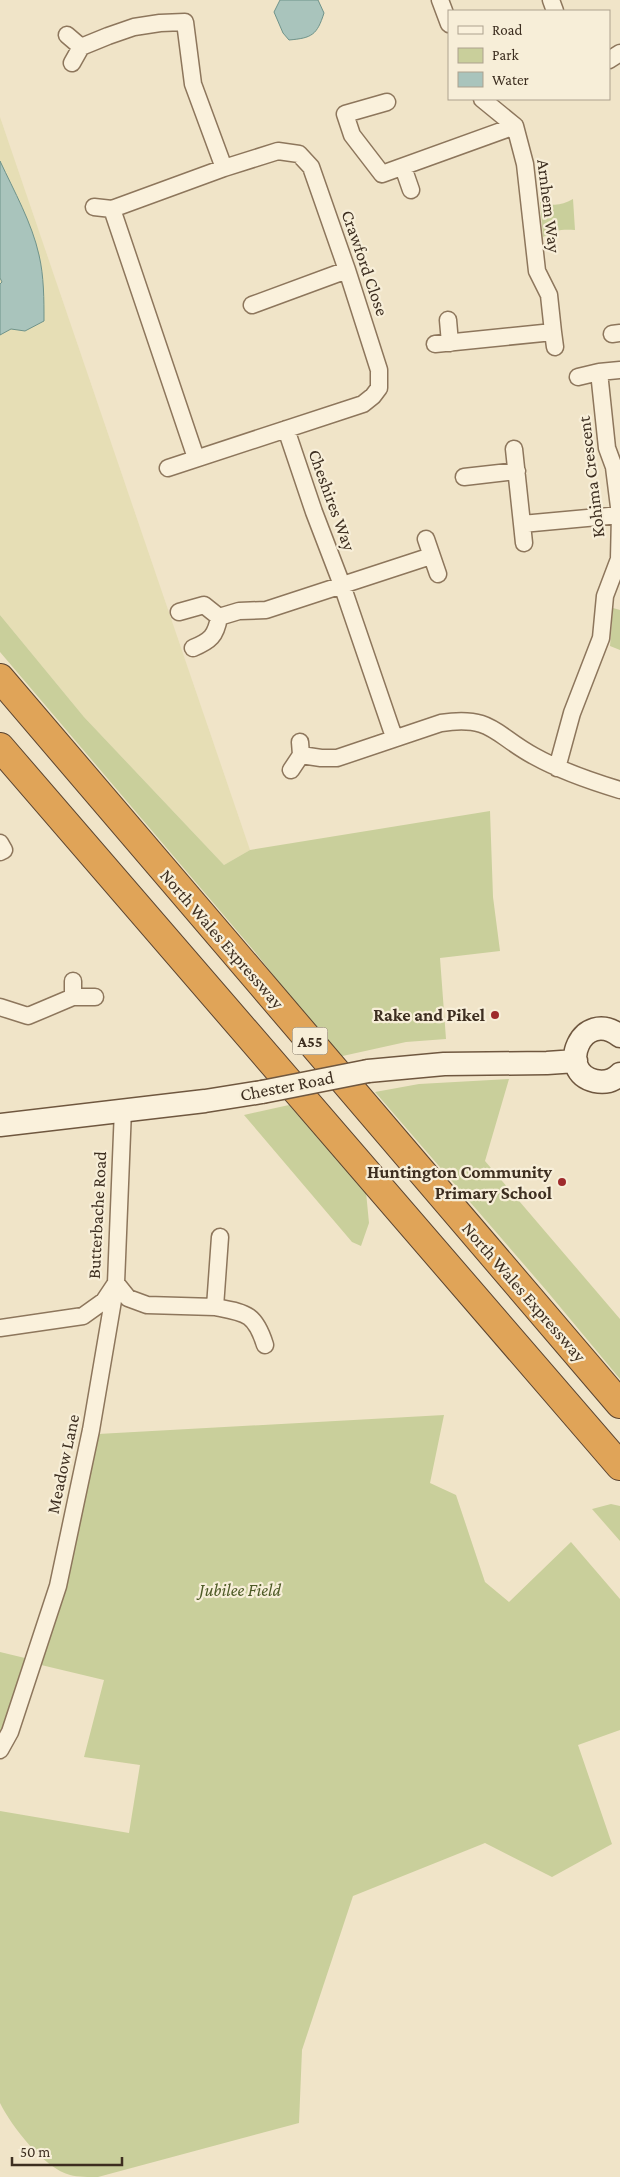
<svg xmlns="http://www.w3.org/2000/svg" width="620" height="2177" font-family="'Crimson Pro',serif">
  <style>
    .farmland { fill: #e6deb5 }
    .green { fill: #c9cf9b }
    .water { fill: #a9c4bc; stroke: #6f938a }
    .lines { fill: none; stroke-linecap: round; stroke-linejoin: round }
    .street-casing { stroke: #8d765c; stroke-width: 19 }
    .secondary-casing { stroke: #6f573f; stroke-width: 25 }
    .highway-casing { stroke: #5b4430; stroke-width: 30 }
    .street { stroke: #faf1dc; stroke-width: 16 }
    .secondary { stroke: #faf1dc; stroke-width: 22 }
    .highway { stroke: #e0a458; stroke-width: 28 }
    .secondary-bridge-casing { stroke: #6f573f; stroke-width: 25; stroke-linecap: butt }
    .secondary-bridge { stroke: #faf1dc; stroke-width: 22 }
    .poi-dot { fill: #9e2a2b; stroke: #f7eed8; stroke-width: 2 }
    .labels { text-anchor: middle; stroke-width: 4.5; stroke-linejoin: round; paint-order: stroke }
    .shield { fill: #f7eed8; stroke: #756857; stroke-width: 1 }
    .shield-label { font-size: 16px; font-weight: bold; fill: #3d2e20 }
    .street-label { font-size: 18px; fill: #3d2e20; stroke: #f7eed8 }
    .poi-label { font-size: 18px; font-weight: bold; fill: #3d2e20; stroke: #f7eed8; text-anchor: end }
    .park-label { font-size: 18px; font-style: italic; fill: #4d5a26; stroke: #f7eed8 }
  </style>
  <rect width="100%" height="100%" fill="#f0e4c8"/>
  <path class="farmland" d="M0,117l250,733 -26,15 -140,-148 -84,-102z"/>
  <path class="green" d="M573,199l2,31c-13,-1 -20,0 -32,7l-3,-35c13,4 21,4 33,-3z
    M613,608l7,2v40l-10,-4z
    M0,615l84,102 140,148 26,-15 240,-39 3,86 7,54 -60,7 6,81 -40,3 -68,15 -83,-105 -255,-300z
    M509,1079l-24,82 135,158v60l-74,-89 -171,-198 44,-8z
    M289,1105l77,87 3,31 -8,23 -9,-4 -108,-127z
    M444,1415l-14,68 26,12 29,87 24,20 62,-60 49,57v131l-42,15 34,99 -60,33 -67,-34 -132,53 -51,154 -3,73 -201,54c-9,0 -20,0 -28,-2 -26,-7 -58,-48 -70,-72v-292l129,22 11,-68 -56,-8 20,-77 -67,-16 61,-230z
    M611,1504l9,2v35l-28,-32z
    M0,1652l29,7 -29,82z"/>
  <path class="water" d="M280,0h38l6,13c-7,22 -12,25 -35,27l-6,-7 -9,-21z
    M0,161c14,30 32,62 39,94 5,21 5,45 5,66l-19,10 -14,-2 -11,6v-51l2,-2 -2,-4z"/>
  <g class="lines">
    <defs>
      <path id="street" d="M440,0l9,24
        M551,0l4,11
        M67,35l14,12
        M609,60l11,-7
        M72,63l9,-16 27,-11 26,-9 26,-4 25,-1 8,62 31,84
        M482,99l33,27 10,38 12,107 12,24 4,37
        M387,102l-42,12 7,21 30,39 133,-48
        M403,167l8,23
        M94,207l18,2
        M252,305l95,-35
        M448,320l2,23
        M612,334l8,-1
        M435,344l118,-12 2,15
        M578,377l21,-5
        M286,429l28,83 28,73 52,152
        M514,449l8,75 98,-9
        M168,468l195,-64 10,-8 6,-8v-18l-32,-100 -36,-103 -12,-13 -21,-3 -54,17 -112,41 84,249
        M464,477l53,-6
        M522,524l2,19
        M426,539l12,35
        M179,612l25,-7 15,12c-3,19 -9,24 -26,31
        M219,617l20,-6 27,-1 165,-54
        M300,742l1,13 20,3h16l104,-35c51,-8 54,12 93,33 27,15 56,25 86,34
        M557,768l15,-55 29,-75 4,-42 14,-37 1,-44 -6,-48 -7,-19 -8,-76 21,-2
        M291,770l10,-15
        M0,843l4,7 -4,2
        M73,997v-16
        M0,1007l28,9 45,-19h22
        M116,1283l12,15 19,7 68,2 5,-70
        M215,1307c31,6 40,6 50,38
        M0,1328l83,-12 21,-15 12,-18 7,-174
        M0,1750l10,-18 48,-146 33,-156 25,-147"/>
      <path id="secondary" d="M620,1036c-38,-29 -65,36 -25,45 9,2 18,0 25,-7
        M368,1071l76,-7 103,-1 29,-2
        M0,1125l205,-24 57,-9"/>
      <path id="highway" d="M0,678l620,726
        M0,747l620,719"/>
    </defs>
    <use href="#street" class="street-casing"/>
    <use href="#secondary" class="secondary-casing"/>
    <use href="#highway" class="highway-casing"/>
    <use href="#street" class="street"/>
    <use href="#secondary" class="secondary"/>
    <use href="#highway" class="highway"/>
    <defs>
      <path id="secondary-bridge" d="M262,1092l106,-21"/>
    </defs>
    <use href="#secondary-bridge" class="secondary-bridge-casing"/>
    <use href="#secondary-bridge" class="secondary-bridge"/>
  </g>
  <g class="poi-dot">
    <circle cx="495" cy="1015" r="5"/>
    <circle cx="562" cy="1182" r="5"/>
  </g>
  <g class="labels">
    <rect class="shield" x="292.5" y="1027.5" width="35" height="27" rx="4"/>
    <g class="shield-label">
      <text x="310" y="1047">A55</text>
    </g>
    <g class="street-label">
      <text transform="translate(549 206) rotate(83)" y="6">Arnhem Way</text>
      <text transform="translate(365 263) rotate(71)" y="6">Crawford Close</text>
      <text transform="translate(591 477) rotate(-97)" y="6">Kohima Crescent</text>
      <text transform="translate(332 500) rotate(70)" y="6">Cheshires Way</text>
      <text transform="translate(222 939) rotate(49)" y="6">North Wales Expressway</text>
      <text transform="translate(287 1086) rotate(-11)" y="6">Chester Road</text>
      <text transform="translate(97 1215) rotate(-87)" y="6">Butterbache Road</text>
      <text transform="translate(524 1292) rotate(49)" y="6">North Wales Expressway</text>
      <text transform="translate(63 1464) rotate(-78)" y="6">Meadow Lane</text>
    </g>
    <g class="poi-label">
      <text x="485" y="1021">Rake and Pikel</text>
      <text x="552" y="1178">Huntington Community<tspan x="552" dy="21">Primary School</tspan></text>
    </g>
    <g class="park-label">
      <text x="240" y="1596">Jubilee Field</text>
    </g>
  </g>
  <rect x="448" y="10" width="162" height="90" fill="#f7eed8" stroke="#ada18e"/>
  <rect x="458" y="26" width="25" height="8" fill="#faf1dc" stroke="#ada18e"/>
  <text x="492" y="35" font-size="15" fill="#3d2e20">Road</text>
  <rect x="458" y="48" width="25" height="15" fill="#c9cf9b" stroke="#ada18e"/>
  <text x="492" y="60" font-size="15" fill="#3d2e20">Park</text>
  <rect x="458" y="72" width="25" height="15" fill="#a9c4bc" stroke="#ada18e"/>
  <text x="492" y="85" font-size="15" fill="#3d2e20">Water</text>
  <path d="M12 2157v8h110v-8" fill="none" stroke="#3d2e20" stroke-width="2.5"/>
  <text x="20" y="2157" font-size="15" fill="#3d2e20" stroke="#f7eed8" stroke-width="4" paint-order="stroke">50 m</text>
</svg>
